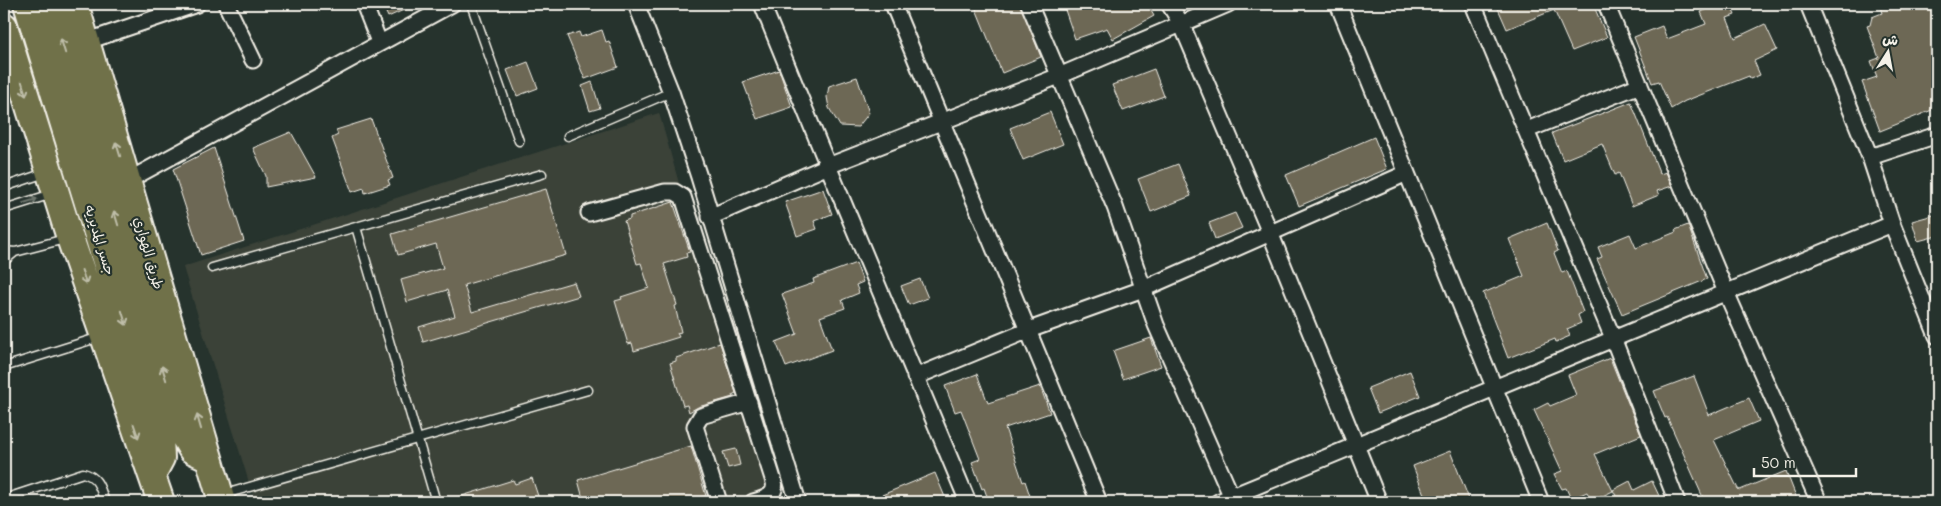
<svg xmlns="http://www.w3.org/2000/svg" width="1941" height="506" font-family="Mali,'Playpen Sans Arabic',sans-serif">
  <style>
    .built { fill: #3b4339 }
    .building { fill: #6d6755; stroke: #f4f1e8 }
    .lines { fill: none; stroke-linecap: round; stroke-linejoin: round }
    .service-casing { stroke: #f4f1e8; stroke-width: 11 }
    .minor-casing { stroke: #f4f1e8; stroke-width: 19 }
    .trunk-casing { stroke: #f4f1e8; stroke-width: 30 }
    .service { stroke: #26332d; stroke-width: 8 }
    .minor { stroke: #26332d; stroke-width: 15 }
    .trunk { stroke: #6f714a; stroke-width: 26 }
    .oneway { stroke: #bfbea9 }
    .oneway2 { stroke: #6e766e }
    .labels { text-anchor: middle; stroke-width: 4.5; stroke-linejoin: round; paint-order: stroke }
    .street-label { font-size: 14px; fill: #f4f1e8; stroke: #26332d }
  </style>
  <rect width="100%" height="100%" fill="#26332d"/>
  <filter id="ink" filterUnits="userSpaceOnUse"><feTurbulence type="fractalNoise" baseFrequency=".02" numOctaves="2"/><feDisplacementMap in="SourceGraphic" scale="10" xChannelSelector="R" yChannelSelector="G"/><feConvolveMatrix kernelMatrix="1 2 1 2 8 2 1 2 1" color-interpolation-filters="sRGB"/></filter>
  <g filter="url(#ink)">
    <path class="built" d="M659,113l107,376 -44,13h-467l-72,-235z"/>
    <path class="building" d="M382,4h35l-29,13z
      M974,4h46l21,53 -39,16z
      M1082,4h65l7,12 -41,23 -6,-11 -32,11 -10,-29z
      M1496,4h97l14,33 -35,14 -18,-41 -47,19z
      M1720,4h10l5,11 -8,3 8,20 30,-14 12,26 -23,11 6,14 -10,4 -1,-3 -64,25 -14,8 -12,-28 -7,2 -18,-46 28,-11 5,13 39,-15 -5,-12z
      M1879,4h50l8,22v82l-57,23 -18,-49 15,-5 -6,-16 8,-3 -12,-32 3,-1 2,-8 10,-4z
      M602,30l4,12 3,-1 9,26 -33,12 -18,-43 12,-4 2,5z
      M528,62l10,26 -21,8 -10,-26z
      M1154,69l10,27 -41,15 -11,-26z
      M779,70l13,37 -35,12 -14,-37z
      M857,77l12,36 -11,14 -18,-1 -11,-18 -2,-11 2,-11z
      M592,82l8,26 -10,3 -8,-25z
      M1631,102l29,72 6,-2 6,14 -15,5 2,4 -27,11 -13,-33 -4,2 -13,-31 -39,16 -11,-27z
      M1050,112l13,32 -40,16 -13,-32z
      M371,119l22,59 -5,2 2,5 -25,8 -1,-5 -12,4 -20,-54 6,-3 -2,-5z
      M291,132l25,45 -50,10v-11l-13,-28z
      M1374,137l13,32 -88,37 -13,-31z
      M214,148l30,93 -43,14 -28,-86z
      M1178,164l13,32 -40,16 -13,-33z
      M546,189l20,66 -102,30 8,27 102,-30 5,14 -156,46 -4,-15 36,-11 -8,-26 -40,12 -6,-22 42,-12 -7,-24 -38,11 -6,-21z
      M823,189l9,25 -18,7 3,8 -20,7 -12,-34z
      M673,202l17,50 -4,1 1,4 -23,7 13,41 -2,1 6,26 -4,1 2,4 -45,14 -2,-8 -4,1 -13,-43 7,-2 -1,-2 28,-9 -8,-25 -4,1 -13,-43 6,-2v-3z
      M1235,213l7,15 -27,11 -6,-16z
      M1937,214v22l-19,5 -6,-20z
      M1547,223l11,28 -4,2 8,20 5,-2 16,41 -5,3 3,8 -14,6 3,7 -14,6 -1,-3 -47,19 -25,-65 41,-17 -15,-37z
      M1688,225l19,54 -85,35 -25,-55 5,-2 -4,-10 32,-13 6,14 40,-16 -1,-2z
      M856,263l7,19 -7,3 3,8 -17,7 3,8 -25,9 12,33 -46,17 -10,-25 21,-8 -15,-40 32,-11 -1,-4z
      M920,279l8,19 -19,7 -8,-19z
      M1151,338l10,28 -38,13 -10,-28z
      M720,343l16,50 -4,2 1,2 -35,10 -9,5 -2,-7 -4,1 -13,-43 6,-2v-3z
      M1610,358l31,77 -46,19 18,37 -21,10 -5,-9 -16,7 -5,-11 -4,1 -8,-15 8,-3 -28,-61 14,-7 2,3 26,-11 -8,-20z
      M1410,371l10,25 -42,17 -10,-25z
      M977,374l11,29 52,-17 10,27 -45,15 18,54 2,-1 7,21h-43l-5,-14 -2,1 -10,-27 8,-3 -19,-49 -6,2 -10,-26z
      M1694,376l15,39 40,-17 10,23 -45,19 24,49 2,1 46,-19 11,28 -8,3h-84l-38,-85 -2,1 -11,-27z
      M691,446l15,50 -21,6h-101l-6,-22z
      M736,449l4,16 -12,3 -5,-16z
      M1450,451l19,48 -9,3h-33l-14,-36z
      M935,473l12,29h-82z
      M532,478l8,24h-90l-1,-2 64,-20 2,4z
      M1630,481l4,9 18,-9 10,21h-43l-6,-12z"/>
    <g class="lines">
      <defs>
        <path id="service" d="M471,4l48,137
          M568,136l103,-44
          M4,187l41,-14
          M4,209l48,-15
          M356,227l80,275
          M4,251l11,1 50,-13
          M4,261l11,-9
          M212,268l330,-94
          M4,367l96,-30
          M225,494l363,-104
          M5,502l8,-6 70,-23c16,4 17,16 22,29"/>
        <path id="minor" d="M226,4l27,56
          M364,4l15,38
          M636,4l35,88 28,85 99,325
          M762,4l66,162 231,-90 169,-72
          M893,4l206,498
          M1029,4l86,203 41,118 78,177
          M1169,4l12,19 90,212 108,267
          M1338,4l203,498
          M1473,4l140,334 64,164
          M1606,4l120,288 93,210
          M1808,4l62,153 22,67 45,112
          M85,42l112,-38
          M1527,130l113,-45
          M1870,157l67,-22
          M127,181l325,-177
          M589,213l76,-21h10l8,5 91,285c3,14 -10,17 -21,20
          M710,217l118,-51 140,336
          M915,377l114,-47 114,-41 264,-116
          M719,502l-24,-76 6,-10 48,-14
          M1218,502l674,-278"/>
        <path id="trunk" d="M27,4l133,434 1,20 -9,17
          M50,4l133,431 9,15 17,8
          M75,4l147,498
          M4,26l66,212 91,264"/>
      </defs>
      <use href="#service" class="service-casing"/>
      <use href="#minor" class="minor-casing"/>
      <use href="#trunk" class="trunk-casing"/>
      <use href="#service" class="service"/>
      <use href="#minor" class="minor"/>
      <use href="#trunk" class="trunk"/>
    </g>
    <defs><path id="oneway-shaft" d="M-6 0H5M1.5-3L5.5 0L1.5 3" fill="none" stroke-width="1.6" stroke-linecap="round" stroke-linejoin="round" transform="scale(1.25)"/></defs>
    <g class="oneway">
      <use href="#oneway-shaft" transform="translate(63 46) rotate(-107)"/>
      <use href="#oneway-shaft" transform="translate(24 89) rotate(73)"/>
      <use href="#oneway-shaft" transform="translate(118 149) rotate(-107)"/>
      <use href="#oneway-shaft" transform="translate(116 218) rotate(-107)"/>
      <use href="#oneway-shaft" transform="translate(84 277) rotate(71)"/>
      <use href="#oneway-shaft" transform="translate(124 318) rotate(73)"/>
      <use href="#oneway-shaft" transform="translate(164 373) rotate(-107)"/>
      <use href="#oneway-shaft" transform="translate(199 422) rotate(-106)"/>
      <use href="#oneway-shaft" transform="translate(136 431) rotate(71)"/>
    </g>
    <use class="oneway2" href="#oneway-shaft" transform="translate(30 201) rotate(-17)"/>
  </g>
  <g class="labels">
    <g class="street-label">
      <text transform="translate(100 240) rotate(73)" y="5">جسر المديريه</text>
      <text transform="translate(149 253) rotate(74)" y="5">طريق الهواري</text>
    </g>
  </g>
  <rect width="1941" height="506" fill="none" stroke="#26332d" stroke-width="20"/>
  <rect x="10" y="10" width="1921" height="486" fill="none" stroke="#f4f1e8" stroke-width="2" filter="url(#ink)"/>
  <g transform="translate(1888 52) rotate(11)" stroke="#26332d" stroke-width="4" paint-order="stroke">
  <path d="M0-4L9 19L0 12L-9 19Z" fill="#f4f1e8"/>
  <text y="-8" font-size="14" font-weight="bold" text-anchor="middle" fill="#f4f1e8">ش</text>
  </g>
  <path d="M1754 468v8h102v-8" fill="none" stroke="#f4f1e8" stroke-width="2.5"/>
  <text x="1761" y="468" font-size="15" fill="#f4f1e8" stroke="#26332d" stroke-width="4" paint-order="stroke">50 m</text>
</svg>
